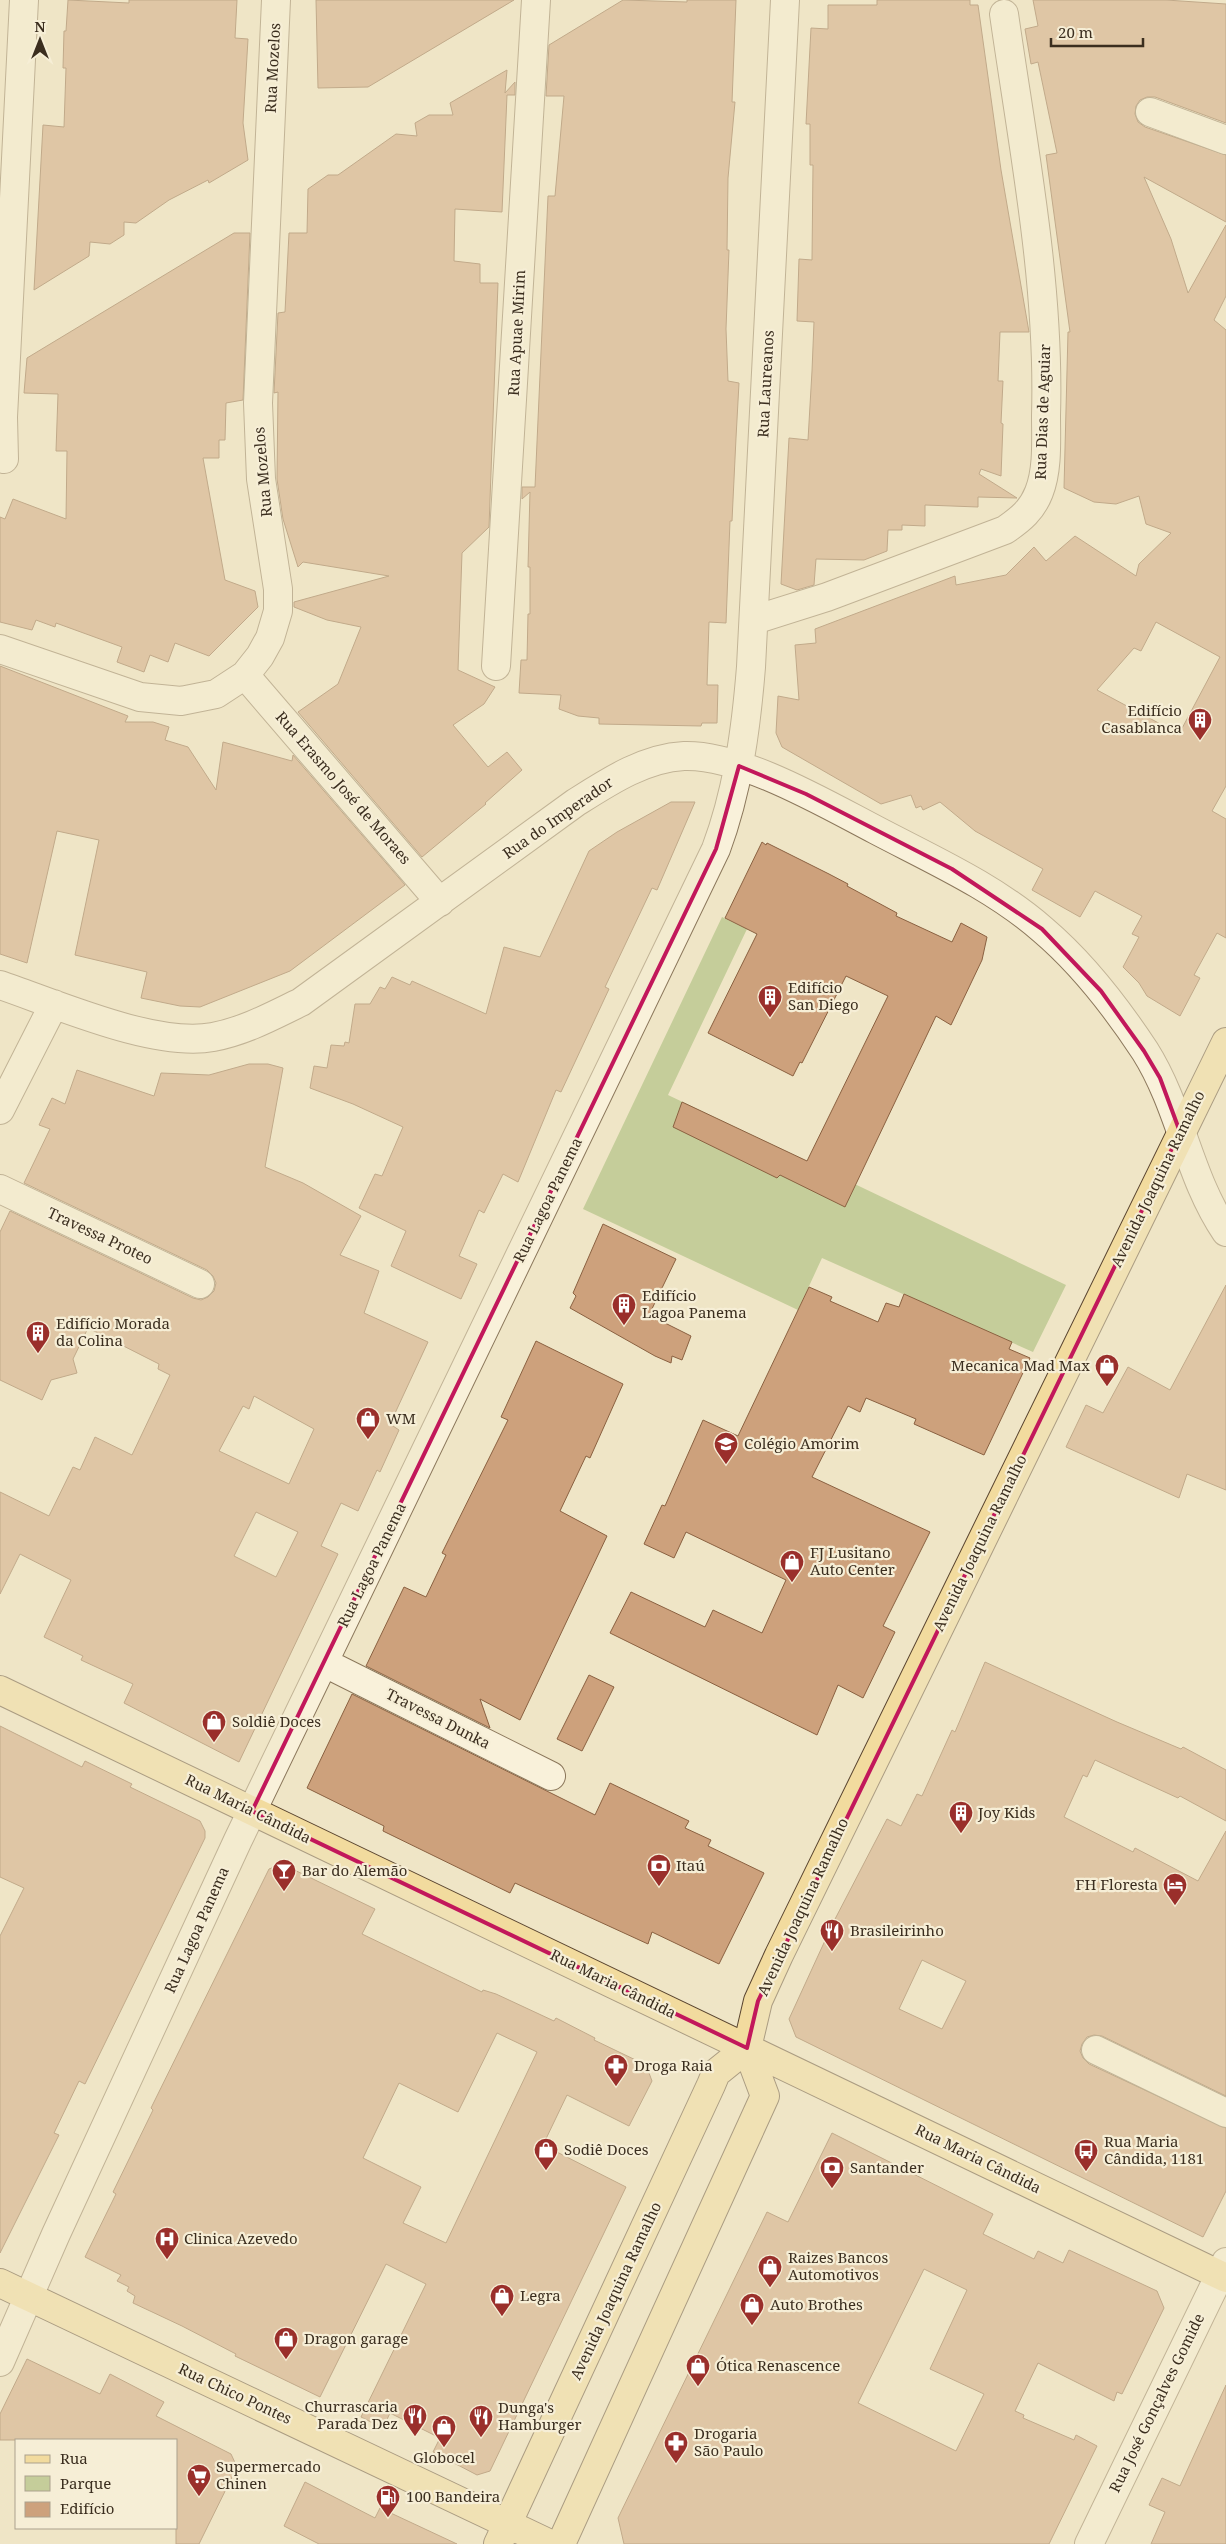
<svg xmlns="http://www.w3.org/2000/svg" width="1226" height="2544" font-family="'Noto Serif',serif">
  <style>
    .green { fill: #c5cd9a }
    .building { fill: #cda17c; stroke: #8a6141; fill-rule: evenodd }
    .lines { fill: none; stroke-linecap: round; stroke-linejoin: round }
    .minor-casing { stroke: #8b775b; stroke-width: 30 }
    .major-casing { stroke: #59442f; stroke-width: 30 }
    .minor { stroke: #f9f1da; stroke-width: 28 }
    .major { stroke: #f2db9e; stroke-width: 28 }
    .marked { fill: none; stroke: #c2185b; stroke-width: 4; stroke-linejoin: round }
    .labels { text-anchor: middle; stroke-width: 4.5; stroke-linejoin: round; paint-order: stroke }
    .street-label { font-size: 15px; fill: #3b2e1f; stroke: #f6eed6 }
    .poi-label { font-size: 15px; fill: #3b2e1f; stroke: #f6eed6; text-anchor: start }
  </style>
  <rect width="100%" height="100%" fill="#efe5c6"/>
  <path class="green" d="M722,917l25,12 -79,166 398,190 -33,67 -211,-94 -24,52 -215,-101z"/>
  <path class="building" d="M68,0l61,3v-3h108l-2,38 13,1 -5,84 5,37 -39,23 -1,-3 -39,20 -33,23 -12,-1v13l-14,9 -20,-2 -1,14 -55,34 9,-165 21,2 2,-59h-3l1,-37h2z
    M316,0h198l-146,87 -50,1z
    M623,0l64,2v-2h49l-4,102h3l-7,76 -1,72h2l-3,79 2,52 11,2 -3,55 -4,83h-2l-4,102 -17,-1 -2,63h11l-1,38h-15l-1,3 -102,-2v-6l-21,-2 -19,-7 2,-14 -42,-2 2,-33h6l1,-46h2v-47h-2l2,-75 -8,7v-12h13l13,-291h7l9,-100h-18l3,-51z
    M877,0h93v5h8l23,165 28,162h-29l-2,49h5l-2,42 2,1 -2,52 -20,-7 -2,5 38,24 -39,-1v10l-53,-2v21l-23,-1v5h-14l-1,21 -23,9 -48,-1 -2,26 -17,5 -16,-6 8,-146 19,2 4,-69 2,-49 -17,-1 2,-62 13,1 1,-95h-3v-41h-4l5,-96 17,1v-24h49z
    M1033,0h133l60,4v119l-71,-26h-8l-7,3 -4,6 -1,8 3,8 7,5 81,28v67l-82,-45 27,62 17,54 38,-68v71l-12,24 12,10v456l-14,25 14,8v119l-9,-5 -23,42 6,3 -20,38 -33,-20 -8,-13 -16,-16 16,-30 -7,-3 10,-18 -47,-25 -15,26 -48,-27 11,-21 -68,-38 -35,-29 -17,8 -2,-4 -5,2 -5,-13 -30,9 -99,-57 -6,-14 2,-37 21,4 -4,-55 21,-2 -1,-14 140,-53 1,9 50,-10 28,-28 12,14 29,-25 61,40 3,-12 32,-31 -25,-9 -7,-28 -23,8 -22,-2 -30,-14 4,-156h2l-24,-177 11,-2 -19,-91 -7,2 -6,-35 13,-3zM1156,622l64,35 -41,77 -82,-44 37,-42 7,3z
    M507,70l-2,23 10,-11v13h-8l-5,117 -47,-3 -1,52 26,3v19h18l-9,244 -27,26 -4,117 37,17 -11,17 -31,21 35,42 19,-15 15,18 -37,33 1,1 -64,53 -124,-145 40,-28 23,-57 -34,-7 -33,-13v-5l95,-26 -86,-14 -5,5 -15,-48 -6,-40 1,-87 -4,1 4,-80 7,-1 4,-79h18l1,-44 20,-14h10l58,-41 21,2 -2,-13 14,-8h24l-3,-12z
    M234,233h16l-7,167 -17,3 -1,37h-6v18h-16l22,122 30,11 3,16 -49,49 -34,-13 -7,19 -18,-7 -6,17 -27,-10 5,-15 -66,-24 -1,4 -19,-7 -4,10 -32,-8v-105l5,2 8,-20 53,20 1,-68h-11l2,-57 -34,-1 3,-35z
    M0,666l128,50 -3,6h28l16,5 -4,13 23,7 28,43 7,-48 69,19 1,-6 112,130 -115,86 -90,36 -20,-1 -39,-8 6,-26 -72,-17 24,-115 -42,-9 -30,132 -27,-9z
    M671,802h24l-38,88 -5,-2 -47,99 4,2 -48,103 -5,-2 -38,92 -15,-8 -19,39 -5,-3 -20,46 18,8 -16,35 -70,-33 15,-35 -47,-23 16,-34 7,2 21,-49 -50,-23 -43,-16 4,-22 13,2 4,-23 13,1 1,-4 4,1 6,-39h15l10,-17 5,2 7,-12 18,8 2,-4 74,33 18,-67 36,10 49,-106 28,-19z
    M762,842l4,3 1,-2 62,31 19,10 -1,2 50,27 -1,3 56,26 9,-19 26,14 -5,23 -31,65 -15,-9 -91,191 -65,-32 -3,3 -104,-51 9,-25 125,59 81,-165 -42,-20 -44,87 -2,-1 -7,14 -85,-43 49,-99 -32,-16z
    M249,1064h19l15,4 -18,99 38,16 58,33 -21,39 39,16 -15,42 64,29 -38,82 9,6 -19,42 -3,-2 -19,41 -17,-8 -20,43 17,8 -99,208 -115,-59 9,-19 -52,-24 2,-4 -39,-19 27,-57 -51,-26 -20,40v-102l49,24 24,-49 7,3 15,-33 37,18 38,-80 -12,-6 1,-5 -71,-36 -15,31 4,14 -26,7 -9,20 -42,-20v-148l10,-21 183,87 8,2 7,-3 6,-6 2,-8 -3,-7 -6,-6 -183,-87 26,-54 -11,-4 13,-27 13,6 12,-34 77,26 7,-23 48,2zM254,1396l60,33 -25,55 -70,-33 24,-45 6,3zM256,1512l42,20 -22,45 -42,-21z
    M603,1224l73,35 -27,56 42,21 -9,24 -10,-4 -1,7 -16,-7 -85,-48 6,-12 -3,-3z
    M1226,1285v205l-39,-16 -8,24 -113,-51 20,-42 17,8 25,-46 42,23z
    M809,1287l23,10 -2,4 48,21 8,-19 13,4 5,-13 108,48 -3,7 21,9 -46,97 -70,-31 2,-5 -50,-21 -6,14 -12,-6 -36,71 118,55 -47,94 12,6 -32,66 -25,-13 -21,50 -207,-102 21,-41 74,35 8,-17 49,23 24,-53 -100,-48 -12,26 -30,-14 18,-39 3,1 38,-86 35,16z
    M536,1341l87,43 -33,74 -4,-2 -26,55 47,25 -87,184 -40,-21 10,29 -124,-62 38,-79 22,10 20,-42 -4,-2 66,-133 -7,-3z
    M985,1662l132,60 64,27 2,-2 43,23v51l-46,-25 -2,2 -83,-38 -8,17 -4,-2 -19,42 69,35 2,-4 63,33 28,-50v265l-124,-60 -8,-1 -7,2 -5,7 -2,7 3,7 6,6 137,64v63l-23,46 -407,-200 -7,-18 45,-98 53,-102 14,7 16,-32 5,2 30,-66 3,2zM922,1960l44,21 -24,48 -43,-20z
    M589,1675l25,12 -32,64 -25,-12z
    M352,1694l243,121 15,-32 79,38 -4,7 26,12 -3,6 56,27 -45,91 -67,-32 -4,12 -133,-61 -5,10 -127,-62 1,-5 -77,-38z
    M0,1726l82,41 3,-6 47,23 -2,3 70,34 5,10v7l-120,246 -6,-3 -25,52 5,2 -59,118v-317l24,-48 -24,-11z
    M282,1864l93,45 -13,25 120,58 1,-2 13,4 58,27 2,-3 39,20 -1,2 52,25 6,16 -23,45 -62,-31 -24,50 83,42 -136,284 -13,4 -44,-23 7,-14 -50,-25 -7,15 -22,-11 65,-133 -40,-20 -66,133 -85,-41 1,-2 -54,-28 -49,-23 2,-7 -8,-5 2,-4 -12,-6 4,-6 -36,-18 31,-63 -3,-2 40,-82 -2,-2 118,-239zM497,2033l40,19 -91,191 -43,-20 18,-36 -58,-29 36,-75 59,29z
    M832,2133l161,81 -10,20 51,25 4,-8 25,12 6,-13 88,41 7,17 -42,86 -5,-2 -3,9 -76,-38 -23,48 9,4 -1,3 51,22 2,-5 21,11 -48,98h-425l-6,-26 149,-306 21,10zM924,2269l43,21 -37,79 54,25 -28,57 -98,-48z
    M27,2359l73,35 10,-20 54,28 -8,14 75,38 6,13 -38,77h-23v-104h-176v-26z
    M1226,2385v159h-75l14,-32 -16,-7 13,-27 18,8z
    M305,2482l70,36 5,-10 77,36h-138l-35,-18z"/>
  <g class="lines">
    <defs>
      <path id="minor" d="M1150,112l76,28
        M4,459l-1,-42 21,-417
        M754,620l73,-23 178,-67c16,-11 27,-20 34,-38 9,-23 7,-52 7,-76 4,-134 -23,-269 -42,-402
        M0,649l140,48 41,4 35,-7 29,-19 15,-19 10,-18 8,-27v-22l-17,-110 -3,-76 18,-403
        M496,666l40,-666
        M245,675l195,227
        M0,985c56,19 155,63 213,52 32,-6 59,-21 88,-35l274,-199c33,-21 69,-45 109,-47 57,-2 142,48 192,74 57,30 118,57 167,100 40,34 73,77 102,121 36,57 43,125 81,181
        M0,1110l54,-106
        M0,1189l200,95
        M325,1663l226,113
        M1096,2050l130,63
        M0,2362l56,-128 182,-394 478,-991c22,-59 30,-120 35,-182l34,-667
        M1089,2544l137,-282"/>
      <path id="major" d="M0,1690l1226,588
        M0,2283l550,261
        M498,2544l213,-459 5,-12 31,-25 11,-47 21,-46 447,-913
        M561,2544l204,-448 -18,-48"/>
    </defs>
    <use href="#minor" class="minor-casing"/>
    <use href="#major" class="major-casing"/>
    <use href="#minor" class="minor"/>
    <use href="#major" class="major"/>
  </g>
  <path d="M0 0H1226V2544H0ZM739,766l67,28 146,75 90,60 59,62 43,60 16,27 20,54 -422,869 -11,47 -495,-237 464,-962z" fill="#efe5c6" fill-opacity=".55" fill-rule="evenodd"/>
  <path class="marked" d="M739,766l67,28 146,75 90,60 59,62 43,60 16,27 20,54 -422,869 -11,47 -495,-237 464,-962z"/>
  <defs>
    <symbol id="building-pin" viewBox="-11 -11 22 30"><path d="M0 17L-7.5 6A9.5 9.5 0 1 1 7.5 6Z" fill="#9a2f2b" stroke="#f6eed6"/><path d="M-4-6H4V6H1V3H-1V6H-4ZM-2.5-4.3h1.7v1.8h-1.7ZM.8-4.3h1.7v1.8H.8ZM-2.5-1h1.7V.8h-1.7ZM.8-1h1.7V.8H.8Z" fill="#fff"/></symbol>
    <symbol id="shop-pin" viewBox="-11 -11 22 30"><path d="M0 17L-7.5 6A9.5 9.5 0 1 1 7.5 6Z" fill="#9a2f2b" stroke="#f6eed6"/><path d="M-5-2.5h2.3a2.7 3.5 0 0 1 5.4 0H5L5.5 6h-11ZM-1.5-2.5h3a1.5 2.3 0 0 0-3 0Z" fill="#fff"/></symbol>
    <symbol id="school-pin" viewBox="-11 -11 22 30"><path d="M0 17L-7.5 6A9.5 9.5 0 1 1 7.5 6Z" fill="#9a2f2b" stroke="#f6eed6"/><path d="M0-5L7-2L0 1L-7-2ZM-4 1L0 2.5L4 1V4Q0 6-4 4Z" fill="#fff"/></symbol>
    <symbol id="bank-pin" viewBox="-11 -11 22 30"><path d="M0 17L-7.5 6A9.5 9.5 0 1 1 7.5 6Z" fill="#9a2f2b" stroke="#f6eed6"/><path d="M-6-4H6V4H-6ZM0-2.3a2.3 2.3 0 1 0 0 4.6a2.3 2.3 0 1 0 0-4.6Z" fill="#fff"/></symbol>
    <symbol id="bar-pin" viewBox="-11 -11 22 30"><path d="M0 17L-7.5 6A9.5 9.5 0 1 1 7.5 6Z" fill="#9a2f2b" stroke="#f6eed6"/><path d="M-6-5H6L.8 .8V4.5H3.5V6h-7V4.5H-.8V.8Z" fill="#fff"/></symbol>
    <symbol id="hotel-pin" viewBox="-11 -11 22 30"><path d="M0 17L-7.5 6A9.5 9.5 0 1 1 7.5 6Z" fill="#9a2f2b" stroke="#f6eed6"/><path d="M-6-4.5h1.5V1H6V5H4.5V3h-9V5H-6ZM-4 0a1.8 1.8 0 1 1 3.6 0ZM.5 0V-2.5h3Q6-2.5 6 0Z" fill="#fff"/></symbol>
    <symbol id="restaurant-pin" viewBox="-11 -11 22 30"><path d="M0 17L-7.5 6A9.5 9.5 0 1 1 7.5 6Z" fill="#9a2f2b" stroke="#f6eed6"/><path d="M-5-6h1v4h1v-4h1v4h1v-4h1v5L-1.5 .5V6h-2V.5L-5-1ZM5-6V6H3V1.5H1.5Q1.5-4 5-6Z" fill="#fff"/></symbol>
    <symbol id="pharmacy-pin" viewBox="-11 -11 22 30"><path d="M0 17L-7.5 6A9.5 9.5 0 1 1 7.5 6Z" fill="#9a2f2b" stroke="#f6eed6"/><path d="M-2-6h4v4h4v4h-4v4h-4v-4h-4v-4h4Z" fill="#fff"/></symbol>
    <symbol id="bus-pin" viewBox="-11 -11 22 30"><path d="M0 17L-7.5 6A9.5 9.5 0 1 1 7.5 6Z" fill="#9a2f2b" stroke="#f6eed6"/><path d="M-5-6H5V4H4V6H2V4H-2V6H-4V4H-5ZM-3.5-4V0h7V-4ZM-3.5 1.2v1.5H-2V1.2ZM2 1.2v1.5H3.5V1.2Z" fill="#fff"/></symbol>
    <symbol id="hospital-pin" viewBox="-11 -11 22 30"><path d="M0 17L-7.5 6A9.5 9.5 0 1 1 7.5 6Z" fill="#9a2f2b" stroke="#f6eed6"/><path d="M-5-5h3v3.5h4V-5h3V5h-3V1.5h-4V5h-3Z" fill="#fff"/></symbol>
    <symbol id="supermarket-pin" viewBox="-11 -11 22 30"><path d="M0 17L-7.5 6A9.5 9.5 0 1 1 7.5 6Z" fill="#9a2f2b" stroke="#f6eed6"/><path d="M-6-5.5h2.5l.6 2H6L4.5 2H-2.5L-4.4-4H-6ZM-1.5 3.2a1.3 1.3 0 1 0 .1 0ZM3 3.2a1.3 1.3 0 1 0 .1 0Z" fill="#fff"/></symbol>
    <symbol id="fuel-pin" viewBox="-11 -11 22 30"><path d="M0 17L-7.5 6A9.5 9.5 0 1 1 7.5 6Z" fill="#9a2f2b" stroke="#f6eed6"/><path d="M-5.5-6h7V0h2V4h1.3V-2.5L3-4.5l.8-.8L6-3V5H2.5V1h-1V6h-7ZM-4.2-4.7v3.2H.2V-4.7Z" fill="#fff"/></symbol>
  </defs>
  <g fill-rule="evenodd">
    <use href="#building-pin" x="1186" y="706" width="28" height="38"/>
    <use href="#building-pin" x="756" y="983" width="28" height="38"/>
    <use href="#building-pin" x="610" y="1291" width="28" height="38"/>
    <use href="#building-pin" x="24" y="1319" width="28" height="38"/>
    <use href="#shop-pin" x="1093" y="1352" width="28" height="38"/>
    <use href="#shop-pin" x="354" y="1405" width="28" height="38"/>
    <use href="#school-pin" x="712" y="1430" width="28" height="38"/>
    <use href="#shop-pin" x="778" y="1548" width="28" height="38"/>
    <use href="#shop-pin" x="200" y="1708" width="28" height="38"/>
    <use href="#building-pin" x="947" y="1799" width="28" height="38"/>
    <use href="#bank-pin" x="645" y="1852" width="28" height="38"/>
    <use href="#bar-pin" x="270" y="1857" width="28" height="38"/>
    <use href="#hotel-pin" x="1161" y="1871" width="28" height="38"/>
    <use href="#restaurant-pin" x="818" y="1917" width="28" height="38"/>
    <use href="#pharmacy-pin" x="602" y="2052" width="28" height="38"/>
    <use href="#shop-pin" x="532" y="2136" width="28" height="38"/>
    <use href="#bus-pin" x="1072" y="2137" width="28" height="38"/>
    <use href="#bank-pin" x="818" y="2154" width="28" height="38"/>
    <use href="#hospital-pin" x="153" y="2225" width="28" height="38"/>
    <use href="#shop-pin" x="756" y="2253" width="28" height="38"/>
    <use href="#shop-pin" x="488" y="2282" width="28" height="38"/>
    <use href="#shop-pin" x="738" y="2291" width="28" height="38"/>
    <use href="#shop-pin" x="272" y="2325" width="28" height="38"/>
    <use href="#shop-pin" x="684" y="2352" width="28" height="38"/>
    <use href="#restaurant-pin" x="401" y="2402" width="28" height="38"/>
    <use href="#restaurant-pin" x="467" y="2403" width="28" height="38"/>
    <use href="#shop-pin" x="430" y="2413" width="28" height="38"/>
    <use href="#pharmacy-pin" x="662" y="2429" width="28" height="38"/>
    <use href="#supermarket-pin" x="185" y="2462" width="28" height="38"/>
    <use href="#fuel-pin" x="374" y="2483" width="28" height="38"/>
  </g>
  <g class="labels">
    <g class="street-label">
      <text transform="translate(273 68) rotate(-87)" y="5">Rua Mozelos</text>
      <text transform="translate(517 333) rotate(-87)" y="5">Rua Apuae Mirim</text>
      <text transform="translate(766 384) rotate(-87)" y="5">Rua Laureanos</text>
      <text transform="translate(1043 412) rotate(-88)" y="5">Rua Dias de Aguiar</text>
      <text transform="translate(263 472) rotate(-95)" y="5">Rua Mozelos</text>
      <text transform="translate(343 788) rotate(49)" y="5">Rua Erasmo José de Moraes</text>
      <text transform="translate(558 818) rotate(-35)" y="5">Rua do Imperador</text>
      <text transform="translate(1158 1179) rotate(-64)" y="5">Avenida Joaquina Ramalho</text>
      <text transform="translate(548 1200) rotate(-64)" y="5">Rua Lagoa Panema</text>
      <text transform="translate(100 1236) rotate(25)" y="5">Travessa Proteo</text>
      <text transform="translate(980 1543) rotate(-64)" y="5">Avenida Joaquina Ramalho</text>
      <text transform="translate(372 1565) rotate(-64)" y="5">Rua Lagoa Panema</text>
      <text transform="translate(438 1719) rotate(27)" y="5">Travessa Dunka</text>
      <text transform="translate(248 1809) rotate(26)" y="5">Rua Maria Cândida</text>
      <text transform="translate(803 1907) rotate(-65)" y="5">Avenida Joaquina Ramalho</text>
      <text transform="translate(197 1930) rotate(-66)" y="5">Rua Lagoa Panema</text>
      <text transform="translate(613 1984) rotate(26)" y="5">Rua Maria Cândida</text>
      <text transform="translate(978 2159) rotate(26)" y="5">Rua Maria Cândida</text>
      <text transform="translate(616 2291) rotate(-65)" y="5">Avenida Joaquina Ramalho</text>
      <text transform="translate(235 2394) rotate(25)" y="5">Rua Chico Pontes</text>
      <text transform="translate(1157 2403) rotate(-64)" y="5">Rua José Gonçalves Gomide</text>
    </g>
    <g class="poi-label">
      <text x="1182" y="716" text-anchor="end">Edifício<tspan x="1182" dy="17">Casablanca</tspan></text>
      <text x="788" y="993">Edifício<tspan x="788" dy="17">San Diego</tspan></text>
      <text x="642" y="1301">Edifício<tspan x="642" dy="17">Lagoa Panema</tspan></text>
      <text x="56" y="1329">Edifício Morada<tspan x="56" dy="17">da Colina</tspan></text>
      <text x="1090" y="1371" text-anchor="end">Mecanica Mad Max</text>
      <text x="386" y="1424">WM</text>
      <text x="744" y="1449">Colégio Amorim</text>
      <text x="810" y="1558">FJ Lusitano<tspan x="810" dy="17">Auto Center</tspan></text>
      <text x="232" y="1727">Soldiê Doces</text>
      <text x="978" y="1818">Joy Kids</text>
      <text x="676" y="1871">Itaú</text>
      <text x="302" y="1876">Bar do Alemão</text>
      <text x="1158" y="1890" text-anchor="end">FH Floresta</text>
      <text x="850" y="1936">Brasileirinho</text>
      <text x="634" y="2071">Droga Raia</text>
      <text x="1104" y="2147">Rua Maria<tspan x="1104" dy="17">Cândida, 1181</tspan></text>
      <text x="564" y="2155">Sodiê Doces</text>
      <text x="850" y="2173">Santander</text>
      <text x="184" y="2244">Clinica Azevedo</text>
      <text x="788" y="2263">Raizes Bancos<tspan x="788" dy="17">Automotivos</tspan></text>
      <text x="520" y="2301">Legra</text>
      <text x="770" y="2310">Auto Brothes</text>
      <text x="304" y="2344">Dragon garage</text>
      <text x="716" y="2371">Ótica Renascence</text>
      <text x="398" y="2412" text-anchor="end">Churrascaria<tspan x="398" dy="17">Parada Dez</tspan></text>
      <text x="498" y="2413">Dunga's<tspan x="498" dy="17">Hamburger</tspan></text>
      <text x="694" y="2439">Drogaria<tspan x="694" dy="17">São Paulo</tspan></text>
      <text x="444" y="2463" text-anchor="middle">Globocel</text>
      <text x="216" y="2472">Supermercado<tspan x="216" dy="17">Chinen</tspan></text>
      <text x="406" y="2502">100 Bandeira</text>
    </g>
  </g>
  <rect x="15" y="2439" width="162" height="90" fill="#f6eed6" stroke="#aba18d"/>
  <rect x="25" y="2455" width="25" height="8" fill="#f2db9e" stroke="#aba18d"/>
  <text x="60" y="2464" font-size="15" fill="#3b2e1f">Rua</text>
  <rect x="25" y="2476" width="25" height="15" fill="#c5cd9a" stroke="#aba18d"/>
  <text x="60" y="2489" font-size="15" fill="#3b2e1f">Parque</text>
  <rect x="25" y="2502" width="25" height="15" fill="#cda17c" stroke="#aba18d"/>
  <text x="60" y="2514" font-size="15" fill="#3b2e1f">Edifício</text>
  <g transform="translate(40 40)" stroke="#f6eed6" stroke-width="4" paint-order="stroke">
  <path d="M0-4L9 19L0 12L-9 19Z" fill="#3b2e1f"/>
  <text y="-8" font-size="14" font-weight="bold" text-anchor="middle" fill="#3b2e1f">N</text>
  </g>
  <path d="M1051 38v8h92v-8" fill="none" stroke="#3b2e1f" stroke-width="2.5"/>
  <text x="1058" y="38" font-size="15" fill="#3b2e1f" stroke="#f6eed6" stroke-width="4" paint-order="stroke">20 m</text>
</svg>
